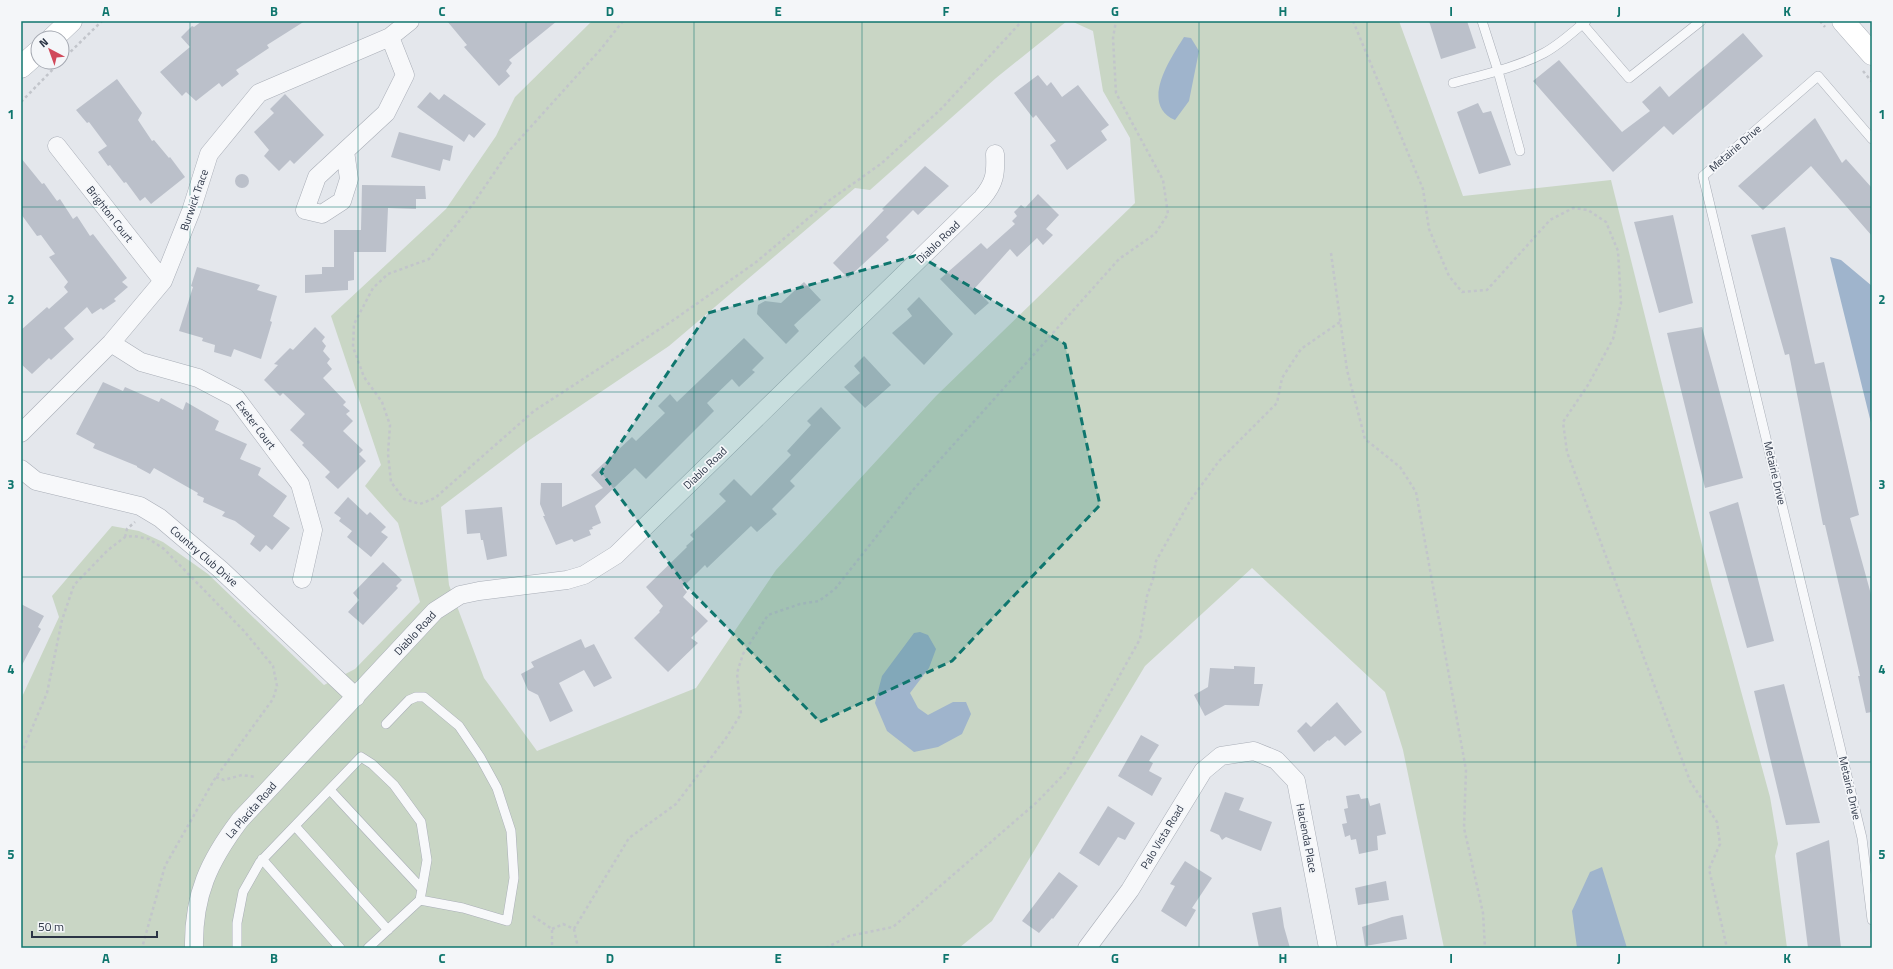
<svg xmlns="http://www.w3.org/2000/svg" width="1893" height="969" font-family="'Titillium Web',sans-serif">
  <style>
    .green { fill: #c9d6c5 }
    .water { fill: #9fb4cc }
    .building { fill: #bbc0ca }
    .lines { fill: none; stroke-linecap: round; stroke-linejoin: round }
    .service-casing { stroke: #a9aeb7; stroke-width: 10 }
    .minor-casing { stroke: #a9aeb7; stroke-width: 19 }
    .secondary-casing { stroke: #a9aeb7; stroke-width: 23 }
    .path { stroke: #c2c5cb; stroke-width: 2.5; stroke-dasharray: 3 3; stroke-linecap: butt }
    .service { stroke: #f7f8fa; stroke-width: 9 }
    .minor { stroke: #f7f8fa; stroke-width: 18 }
    .secondary { stroke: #fff; stroke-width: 22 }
    .marked { fill: #0f766e; fill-opacity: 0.2; stroke: #0f766e; stroke-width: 3; stroke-dasharray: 8 5; stroke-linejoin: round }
    .grid { fill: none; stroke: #0f766e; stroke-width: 1; stroke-opacity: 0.55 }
    .labels { text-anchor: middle; stroke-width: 3.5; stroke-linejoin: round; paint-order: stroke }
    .street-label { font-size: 11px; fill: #2b3445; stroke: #f4f6f9 }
    .neatline { fill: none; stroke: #0f766e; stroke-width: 1.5 }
    .grid-label { font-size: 13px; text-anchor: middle; font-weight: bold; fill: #0f766e }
  </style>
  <rect width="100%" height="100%" fill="#e4e7ec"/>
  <path class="green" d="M592,21h475l-71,57 -126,112 -15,-2 -186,158 -141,95 -87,66 8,78 35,93 53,73 159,-63 80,-118 160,-174 199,-193 -5,-65 -27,-47 -10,-60 -22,-10h328l64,175 148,-16 101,405 58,212 8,47 -3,12 12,92h-343l-41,-198 -18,-58 -133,-124 -107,98 -153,255 -33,27h-938v-249l38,-82 -7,-21 60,-70 27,5 24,11 45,32 116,111 31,-16 65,-67 -22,-79 -33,-37 16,-21 -50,-149 115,-107 50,-73 19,-39z"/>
  <path class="water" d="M1184,37l7,1 8,13 -10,50 -14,19c-36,-16 -4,-62 9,-83z
    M1830,257l11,3 31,26v141z
    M920,632l8,3 8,14 -7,19 -19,25 8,15 10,7 25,-13h13l5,12 -9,20 -24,13 -24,5 -27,-21 -12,-28 7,-27 32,-43z
    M1602,867l25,81h-50l-5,-37 18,-39z"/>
  <path class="building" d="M202,21h103l-38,24 2,3 -33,22 3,4 -17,13 -3,-4 -23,18 -10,-9 -4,4 -22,-24 30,-25 -9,-10 11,-11 2,1z
    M447,21h110l-48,39 3,3 -6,8 4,5 -11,10 -35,-39 3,-2z
    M1429,21h38l9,27 -35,11z
    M1743,33l20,23 -90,79 -9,-9 -51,46 -80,-91 26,-21 63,72 28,-21 -8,-9 18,-16 9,11z
    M1038,75l9,11 4,-4 11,15 16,-12 31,40 -8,6 6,9 -40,30 -17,-25 6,-4 -20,-26 -3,3 -19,-25z
    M117,79l25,34 -4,7 14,21 2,-1 15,18 1,-1 15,20 -34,27 -6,-7 -5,4 -14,-19 -2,1 -14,-18 -2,1 -10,-14 9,-6 -18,-24 -2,1 -11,-13z
    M430,92l9,8 5,-6 42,30 -12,14 -5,-4 -5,8 -47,-35z
    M285,94l39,41 -30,29 -4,-4 -11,11 -15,-15 5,-6 -15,-18 20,-19 -4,-4z
    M1478,103l5,10 8,-2 20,54 -32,9 -22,-62z
    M1815,118l27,45 4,-4 26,29v48l-61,-70 -48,44 -25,-24z
    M399,132l54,14 -3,15 -7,-2 -3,12 -49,-14z
    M21,158l21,26 2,-1 13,18 3,-2 13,20 4,-3 13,20 3,-2 34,44 -5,4 6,5 -14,12 2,2 -13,9 -2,-2 -9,6 -5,-7 -23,21 10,11 -23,21 -2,-2 -17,16 -11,-10v-34l26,-23 2,2 19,-17 -4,-5 4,-5 -19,-25 6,-3 -14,-19 -4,1 -16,-22z
    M925,166l24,20 -31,29 -5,-5 -27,27 3,3 -41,38 -15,-15 51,-53 -2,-1z
    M235 181a7 7 0 1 1 14 0a7 7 0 1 1-14 0Z
    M362,185l63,1 1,13h-10v10l-28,-1 -2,44h-32v28l-6,1v9l-43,3v-18l17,-1v-7h12v-37h27z
    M1038,194l21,21 -13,14 7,6 -10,10 -6,-7 -20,19 -7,-8 -35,39 14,15 -14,12 -35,-36 41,-36 6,6 28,-25 -3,-3 5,-5 -3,-4 7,-7 4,3z
    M1673,215l20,88 -34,10 -25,-91z
    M1785,227l30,137 9,-2 35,153 -9,3 22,80v114l-6,1 -8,-37h2l-35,-151h-2l-34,-171 -4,1 -34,-120z
    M197,267l63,18 -3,5 20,6 -7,25 2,1 -11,37 -27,-10 -3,8 -17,-5 1,-7 -13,-4 1,-3 -24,-7 14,-44 -2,-1z
    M804,282l17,18 -27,25 5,6 -13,13 -29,-30 1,-9 7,-4 16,2z
    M919,297l34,37 -29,31 -32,-32 20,-17 -5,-7z
    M315,327l10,10 -3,4 4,5 -3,5 7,8 -3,4 5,6 -9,9 23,24 -3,3 7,6 -4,3 7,7 -10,10 20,19 -4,4 7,7 -28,28 -13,-12 5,-5 -28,-27 2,-2 -14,-13 15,-16 -22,-21 -3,3 -16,-16 14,-15 -4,-1 16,-16 3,2z
    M1702,327l41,151 -38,10 -38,-155z
    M744,338l20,20 -12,12 3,2 -16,15 -7,-8 -25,24 7,8 -68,68 -11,-11 -40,38 6,17 -9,4 1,2 -4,1 2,5 -17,7 -2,-3 -16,6 -13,-29h2l-5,-12 1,-21h21v24l41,-19 -12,-13 41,-38 4,4 29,-28 -7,-7 12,-12 7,8z
    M864,356l27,29 -26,23 -21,-21 16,-14 -6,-7z
    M103,382l20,9 2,-4 34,15 2,-4 22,12 3,-8 33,19 -4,9 32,14 -7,15 21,9 -3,7 29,21 -14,20 17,12 -18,22 -6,-5 -6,7 -10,-8 5,-8 -20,-15 -13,-5 3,-4 -22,-10 1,-4 -7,-3 1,-2 -44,-25 -4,6 -13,-7v-1l-44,-18 2,-4 -19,-10z
    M821,407l20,21 -51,53 5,5 -23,23 5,5 -20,18 -6,-6 -44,42 -2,-3 -22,22 4,5 -4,5 25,24 -17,17 7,5 -30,29 -34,-34 26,-26 -1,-1 4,-5 -17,-19 41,-40 -1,-1 8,-7 -4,-4 36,-34 -7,-7 15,-15 17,17 40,-41 -4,-4 24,-26 -4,-4z
    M348,497l19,18 3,-3 16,15 -5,5 7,5 -17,20 -24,-20 5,-6 -13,-10 2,-3 -7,-5z
    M1738,502l36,139 -27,7 -38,-136z
    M502,507l5,49 -20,4 -4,-20h-2l-1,-7 -13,1 -2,-24z
    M383,562l19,18 -6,6 2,2 -35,37 -15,-13 11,-12 -6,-7z
    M21,604l23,12 -6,11 3,2 -20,38z
    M581,639l4,9 9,-4 18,34 -18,9 -10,-17 -25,13 14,28 -23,11 -12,-27 -10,-5 -7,-16 13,-7 -3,-5z
    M1234,666l21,1 -1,17h9l-4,22 -34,-1 -20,11 -11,-21 14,-8 2,-19 24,1z
    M1784,684l36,139 -34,2 -32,-134z
    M1337,702l25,30 -17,14 -10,-10 -6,5 -1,-1 -14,12 -17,-21 9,-9 5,5z
    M1141,735l18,10 -10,16 4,2 -4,8 13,7 -10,18 -34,-20z
    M1225,792l19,6 -5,12 33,12 -11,29 -35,-14 -4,3 -3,-5 -9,-4z
    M1359,794l2,5 7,-1 2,8 10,-3 6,31 -9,2 1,14 -19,4 -3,-15 -5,1 -1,-5 -5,2 -3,-13 5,-1 -3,-14 4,-1 -2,-12z
    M1108,806l27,17 -10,17 -7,-3 -19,29 -20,-13z
    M1829,840l12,108h-33l-12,-95z
    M1185,861l27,17 -20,30 4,2 -10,17 -25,-16 14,-25 -5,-2z
    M1059,872l19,14 -25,33 -1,-1 -13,15 -17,-12z
    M1386,881l3,19 -31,5 -3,-17z
    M1281,907l3,20 6,21h-31l-7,-35z
    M1403,915l4,24 -42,7 -3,-19 30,-10z"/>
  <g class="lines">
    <defs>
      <path id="service" d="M1482,21l16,50 22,80
        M1580,21l49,57 72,-57
        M1453,83c29,-8 65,-16 91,-30 15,-8 29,-21 42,-32
        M1872,139l-54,-63 -115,100 159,662 10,82
        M386,724l23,-24 7,-3h8l35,29 21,31 17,31 14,43 3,47 -7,43 -44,-13 -43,-8
        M330,790l92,99
        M295,826l93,104
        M262,859l78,89
        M237,948v-25l6,-31 17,-30 101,-105 11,7 22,21 27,37 6,38 -7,40 -52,48"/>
      <path id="minor" d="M57,146l106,135
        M345,151l-28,26 -12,33 17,4 20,-13 7,-22 -4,-28 41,-38 19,-38 -15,-38
        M111,343l30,19 57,16 38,20 64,86 13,46 -11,49
        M21,433l90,-90 52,-62 28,-70 18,-57 50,-61 131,-56 20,-16
        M21,469l15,12 104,25 20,12 60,51 136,128
        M194,948c-1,-53 15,-87 46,-128l195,-209 25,-16 19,-4 88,-11 17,-5 32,-20 366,-357c13,-15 14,-25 13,-44
        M1087,948l43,-58 73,-119 18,-15 33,-5 22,9 20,21 32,167"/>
      <path id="secondary" d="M1843,21l29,33
        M53,38l18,-17
        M21,67l17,-15"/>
    </defs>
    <use href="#service" class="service-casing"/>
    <use href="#minor" class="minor-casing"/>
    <use href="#secondary" class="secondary-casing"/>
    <path class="path" d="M623,21l-22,28 -92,102 -36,53 -44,55 -41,15 -15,14 -19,36 -1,23 11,30 18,25 8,23 -2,29 3,28 13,17 16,5 15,-6 99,-87 138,-90 83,-58 75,-63 52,-37 60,-55 80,-87
      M1353,21l70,168 6,40 20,47 13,16 25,-2 63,-70 23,-12 15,2 18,12 12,29 3,52 -8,36 -25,46 -25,37 4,30 123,329 27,41 3,22 -11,25 18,79
      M1820,21l5,6
      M62,60l40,-39
      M1863,71l9,11
      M21,102l39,-40
      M1331,253l16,117 18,69 35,28 16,25 50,278 -2,58 19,85 2,35
      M125,537l2,-8 8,-7
      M21,754l26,-61 15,-73 12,-35 34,-35 17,-13 9,-1 15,3 15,10 80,82 29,35 4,20 -4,13 -59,81 -49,86 -23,82
      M216,777l8,3 18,-5 14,2
      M533,916l19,13v19
      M552,929l11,-5 11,5 4,19
      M574,929l55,-91 47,-34 50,-66 15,-24 -4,-41 6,-19 25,-39 32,-11 19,-3 16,-12 78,-99 206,-231 36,-25 13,-20 -5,-34 -47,-87 -3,-55 3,-17
      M826,948l23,-12 44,-9 144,-125 29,-30 74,-133 7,-43 6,-17 3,-18 34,-60 29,-40 58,-58 5,-25 19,-29 39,-27"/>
    <use href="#service" class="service"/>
    <use href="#minor" class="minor"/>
    <use href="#secondary" class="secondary"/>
  </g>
  <path class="marked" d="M918,255l147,89 35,161 -148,156 -132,61 -133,-135 -86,-115 107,-159z"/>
  <path class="grid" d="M190,21v927M358,21v927M526,21v927M694,21v927M862,21v927M1031,21v927M1199,21v927M1367,21v927M1535,21v927M1703,21v927M21,207h1851M21,392h1851M21,577h1851M21,762h1851"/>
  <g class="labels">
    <g class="street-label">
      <text transform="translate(1735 148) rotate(-41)" y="4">Metairie Drive</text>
      <text transform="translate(194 200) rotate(-71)" y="4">Burwick Trace</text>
      <text transform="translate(110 214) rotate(52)" y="4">Brighton Court</text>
      <text transform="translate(938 242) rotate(-44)" y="4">Diablo Road</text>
      <text transform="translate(256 425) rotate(53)" y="4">Exeter Court</text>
      <text transform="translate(705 468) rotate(-44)" y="4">Diablo Road</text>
      <text transform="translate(1775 473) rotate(77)" y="4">Metairie Drive</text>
      <text transform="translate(204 556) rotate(41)" y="4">Country Club Drive</text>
      <text transform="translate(415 633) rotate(-47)" y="4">Diablo Road</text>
      <text transform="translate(1850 788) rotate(77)" y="4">Metairie Drive</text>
      <text transform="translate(251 810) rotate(-49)" y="4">La Placita Road</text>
      <text transform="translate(1162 837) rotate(-59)" y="4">Palo Vista Road</text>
      <text transform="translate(1307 838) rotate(79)" y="4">Hacienda Place</text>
    </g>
  </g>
  <rect width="1893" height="969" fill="none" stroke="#f4f6f9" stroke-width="44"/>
  <g transform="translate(50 50) rotate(319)"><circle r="19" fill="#f4f6f9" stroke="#a4a8b1"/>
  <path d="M0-3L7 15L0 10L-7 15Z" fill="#d1495b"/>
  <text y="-6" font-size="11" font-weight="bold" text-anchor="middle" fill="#2b3445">N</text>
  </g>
  <path d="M32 931v6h125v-6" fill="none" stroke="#2b3445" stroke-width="2"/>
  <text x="38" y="931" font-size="12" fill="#2b3445" stroke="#f4f6f9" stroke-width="3" paint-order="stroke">50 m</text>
  <rect x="22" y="22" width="1849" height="925" class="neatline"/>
  <g class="grid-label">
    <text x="106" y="16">A</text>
    <text x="274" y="16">B</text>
    <text x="442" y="16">C</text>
    <text x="610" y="16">D</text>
    <text x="778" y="16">E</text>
    <text x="946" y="16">F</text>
    <text x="1115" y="16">G</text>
    <text x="1283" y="16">H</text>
    <text x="1451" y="16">I</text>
    <text x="1619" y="16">J</text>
    <text x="1787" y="16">K</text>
    <text x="11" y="119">1</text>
    <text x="1882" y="119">1</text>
    <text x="11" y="304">2</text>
    <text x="1882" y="304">2</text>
    <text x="11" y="489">3</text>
    <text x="1882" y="489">3</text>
    <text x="11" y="674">4</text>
    <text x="1882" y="674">4</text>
    <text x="11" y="859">5</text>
    <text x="1882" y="859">5</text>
    <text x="106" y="963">A</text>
    <text x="274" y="963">B</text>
    <text x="442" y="963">C</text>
    <text x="610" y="963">D</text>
    <text x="778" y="963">E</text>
    <text x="946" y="963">F</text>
    <text x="1115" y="963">G</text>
    <text x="1283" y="963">H</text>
    <text x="1451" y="963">I</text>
    <text x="1619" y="963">J</text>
    <text x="1787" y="963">K</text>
  </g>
</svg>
